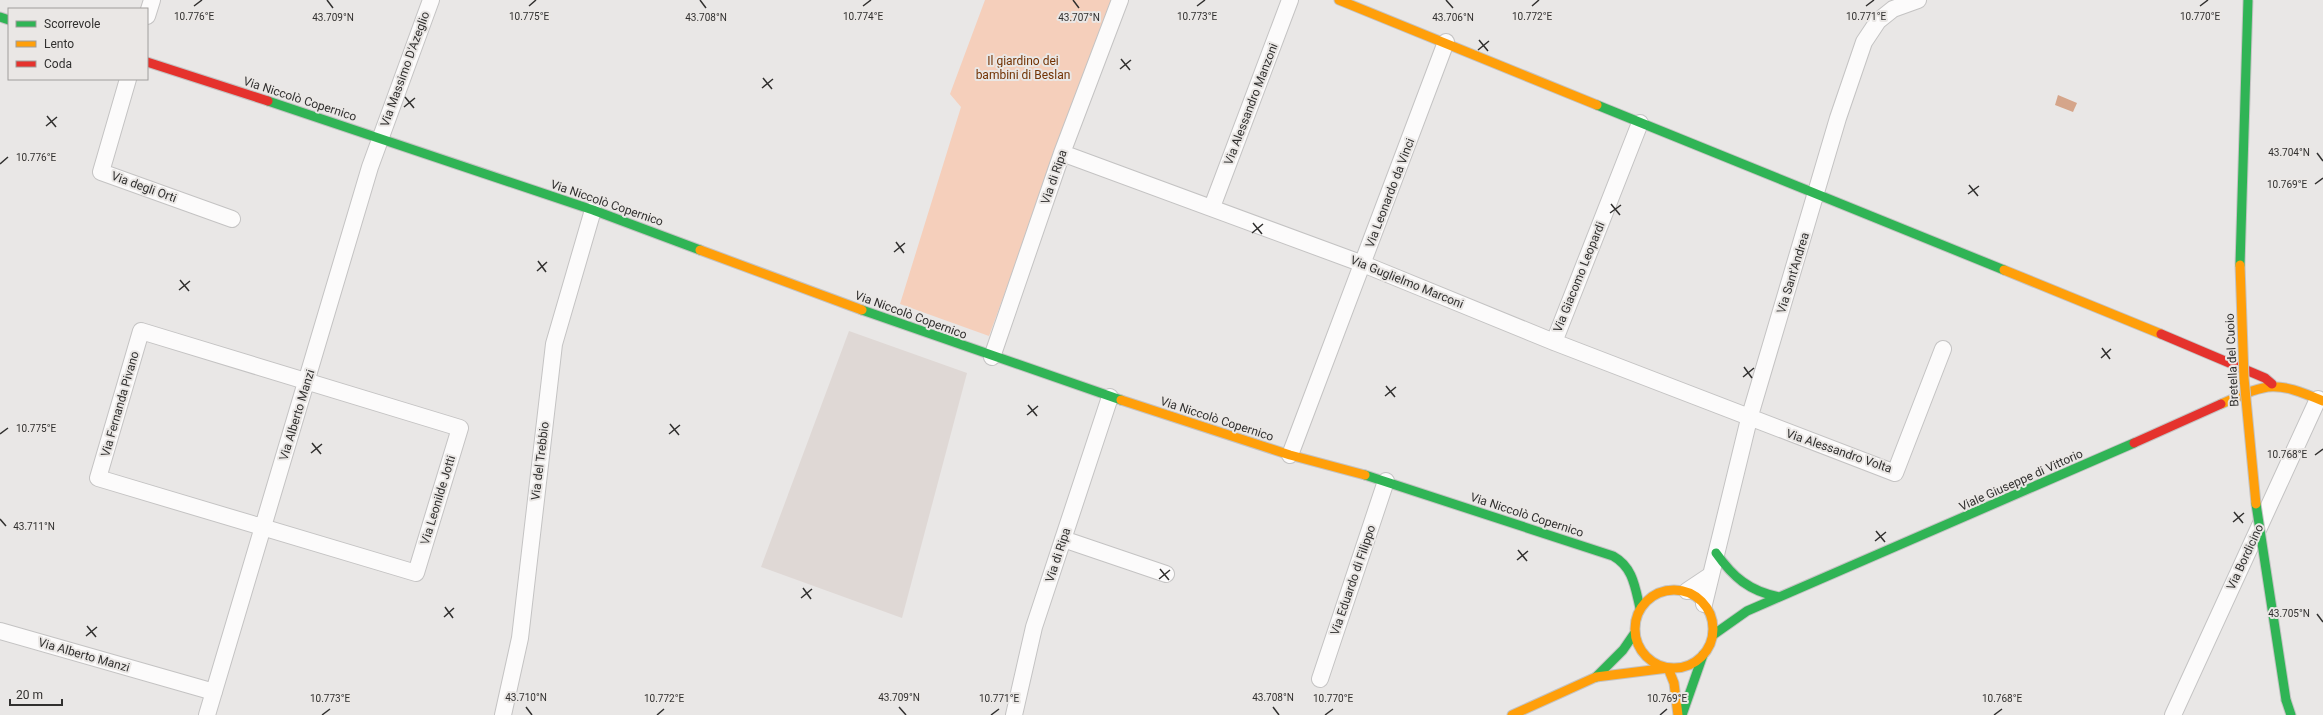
<svg xmlns="http://www.w3.org/2000/svg" width="2323" height="715" font-family="Roboto,sans-serif">
  <style>
    .built { fill: #dfd8d5 }
    .green { fill: #f5cfbb }
    .water { fill: #d5a58a }
    .lines { fill: none; stroke-linecap: round; stroke-linejoin: round }
    .street-casing { stroke: #c4c3c3; stroke-width: 18 }
    .fast-casing { stroke: #c4c3c3; stroke-width: 11 }
    .slow-casing { stroke: #c4c3c3; stroke-width: 11 }
    .jam-casing { stroke: #c4c3c3; stroke-width: 11 }
    .street { stroke: #fcfbfb; stroke-width: 16 }
    .fast { stroke: #30b455; stroke-width: 9 }
    .slow { stroke: #ff9f0a; stroke-width: 9 }
    .jam { stroke: #e5322d; stroke-width: 9 }
    .fast-bridge-casing { stroke: #c4c3c3; stroke-width: 11; stroke-linecap: butt }
    .slow-bridge-casing { stroke: #c4c3c3; stroke-width: 11; stroke-linecap: butt }
    .fast-bridge { stroke: #30b455; stroke-width: 9 }
    .slow-bridge { stroke: #ff9f0a; stroke-width: 9 }
    .ticks { fill: none; stroke: #31302f; stroke-width: 1.5 }
    .labels { text-anchor: middle; stroke-width: 4; stroke-linejoin: round; paint-order: stroke }
    .park-label { font-size: 12px; fill: #723304; stroke: #eae7e5 }
    .street-label { font-size: 12px; fill: #31302f; stroke: #eae7e5 }
    .ticks-label { font-size: 10px; text-anchor: middle; fill: #31302f; stroke: #eae7e5; stroke-width: 4; stroke-linejoin: round; paint-order: stroke }
  </style>
  <rect width="100%" height="100%" fill="#e9e7e6"/>
  <path class="built" d="M849,331l118,42 -65,245 -141,-51z"/>
  <path class="green" d="M985,0h127l-123,336 -89,-32 61,-197 -11,-13z"/>
  <path class="water" d="M2058,95l19,8 -4,9 -18,-7z"/>
  <g class="lines">
    <defs>
      <path id="street" d="M147,16l5,-16
        M128,79l-27,93 131,47
        M1062,153l301,111 191,78 341,131 48,-124
        M1212,207l78,-207
        M141,331l319,97 -44,145 -318,-95z
        M1554,342l86,-219
        M992,357l70,-204 58,-153
        M1290,455l156,-413
        M1063,539l103,35
        M1687,591l24,-16
        M1704,604l45,-185 89,-301 26,-76 14,-21 15,-12 25,-9
        M0,631l214,61
        M1320,679l66,-198
        M207,715l163,-548 61,-167
        M503,715l17,-77 34,-294 39,-134
        M1014,715l20,-88 76,-230
        M2173,715l145,-316"/>
      <path id="fast" d="M0,17l9,3
        M268,101l325,109 107,40
        M1597,105l407,165
        M862,310l259,90
        M1365,475l248,81c20,11 22,31 27,52
        M1716,553c17,24 33,38 63,44
        M1713,635l34,-24 387,-168
        M1596,677l27,-27 11,-16
        M2286,700l5,15
        M1682,715l21,-60"/>
      <path id="slow" d="M1339,0l258,105
        M700,250l162,60
        M2004,270l157,64
        M1121,400l169,55 75,20
        M2221,404c48,-21 52,-24 102,-3
        M1635 629a39 39 0 1 1 78 0a39 39 0 1 1-78 0Z
        M1512,715l84,-38 72,-9 6,15 4,32"/>
      <path id="jam" d="M147,62l121,39
        M2161,334l104,44 7,6
        M2134,443l87,-39"/>
    </defs>
    <use href="#street" class="street-casing"/>
    <use href="#fast" class="fast-casing"/>
    <use href="#slow" class="slow-casing"/>
    <use href="#jam" class="jam-casing"/>
    <use href="#street" class="street"/>
    <use href="#fast" class="fast"/>
    <use href="#slow" class="slow"/>
    <use href="#jam" class="jam"/>
    <defs>
      <path id="fast-bridge" d="M2240,265l8,-265
        M2256,504l30,196"/>
      <path id="slow-bridge" d="M2240,265l4,113 12,126"/>
    </defs>
    <use href="#fast-bridge" class="fast-bridge-casing"/>
    <use href="#slow-bridge" class="slow-bridge-casing"/>
    <use href="#fast-bridge" class="fast-bridge"/>
    <use href="#slow-bridge" class="slow-bridge"/>
  </g>
  <path class="ticks" d="M327,0l6,8M700,0l6,8M1073,0l6,8M1446,0l7,8M194,6l8,-6M529,6l7,-6M863,6l8,-6M1197,6l8,-6M1532,6l7,-6M1866,6l8,-6M2200,6l8,-6M1479,40l9,11M1478,50l11,-9M1121,59l9,11M1120,69l11,-9M763,78l9,11M762,88l11,-9M405,97l9,11M404,107l11,-9M47,116l9,11M46,126l11,-9M2317,153l6,8M0,164l8,-7M2315,184l8,-6M1969,185l9,11M1968,194l11,-8M1611,204l9,11M1610,213l11,-8M1253,223l9,11M1252,233l11,-9M896,242l8,11M894,252l11,-9M538,261l8,11M537,271l10,-9M180,280l9,11M179,290l11,-9M2102,348l8,11M2101,358l10,-9M1744,367l8,11M1743,377l11,-9M1386,386l9,11M1385,396l11,-9M1028,405l9,11M1027,415l11,-9M670,424l9,11M0,434l8,-6M669,434l11,-9M312,443l9,11M311,453l11,-9M2315,455l8,-6M2234,512l9,11M0,519l6,7M2233,522l11,-9M1876,531l9,11M1875,541l11,-9M1518,550l9,11M1517,560l11,-9M1160,569l9,11M1159,579l11,-9M803,588l8,11M801,598l11,-9M445,607l8,11M2317,614l6,8M444,617l10,-9M87,626l9,11M86,636l11,-9M526,707l6,8M899,707l7,8M1273,707l6,8M322,715l8,-6M657,715l7,-6M991,715l8,-6M1325,715l8,-6M1660,715l7,-6M1994,715l8,-6"/>
  <g class="labels">
    <g class="park-label">
      <text x="1023" y="65">Il giardino dei<tspan x="1023" dy="14">bambini di Beslan</tspan></text>
    </g>
    <g class="street-label">
      <text transform="translate(405 69) rotate(-70)" y="4">Via Massimo D'Azeglio</text>
      <text transform="translate(300 99) rotate(18)" y="4">Via Niccolò Copernico</text>
      <text transform="translate(1251 104) rotate(-69)" y="4">Via Alessandro Manzoni</text>
      <text transform="translate(1054 177) rotate(-71)" y="4">Via di Ripa</text>
      <text transform="translate(144 187) rotate(20)" y="4">Via degli Orti</text>
      <text transform="translate(1390 193) rotate(-69)" y="4">Via Leonardo da Vinci</text>
      <text transform="translate(607 203) rotate(19)" y="4">Via Niccolò Copernico</text>
      <text transform="translate(1793 273) rotate(-73)" y="4">Via Sant'Andrea</text>
      <text transform="translate(1579 277) rotate(-68)" y="4">Via Giacomo Leopardi</text>
      <text transform="translate(1407 282) rotate(22)" y="4">Via Guglielmo Marconi</text>
      <text transform="translate(911 315) rotate(20)" y="4">Via Niccolò Copernico</text>
      <text transform="translate(2232 360) rotate(-93)" y="4">Bretella del Cuoio</text>
      <text transform="translate(120 404) rotate(-74)" y="4">Via Fernanda Pivano</text>
      <text transform="translate(297 415) rotate(-73)" y="4">Via Alberto Manzi</text>
      <text transform="translate(1217 419) rotate(18)" y="4">Via Niccolò Copernico</text>
      <text transform="translate(1839 451) rotate(19)" y="4">Via Alessandro Volta</text>
      <text transform="translate(540 461) rotate(-83)" y="4">Via del Trebbio</text>
      <text transform="translate(2021 480) rotate(-24)" y="4">Viale Giuseppe di Vittorio</text>
      <text transform="translate(438 500) rotate(-73)" y="4">Via Leonilde Jotti</text>
      <text transform="translate(1527 515) rotate(18)" y="4">Via Niccolò Copernico</text>
      <text transform="translate(1058 555) rotate(-72)" y="4">Via di Ripa</text>
      <text transform="translate(2245 557) rotate(-65)" y="4">Via Bordicino</text>
      <text transform="translate(1353 580) rotate(-71)" y="4">Via Eduardo di Filippo</text>
      <text transform="translate(84 655) rotate(16)" y="4">Via Alberto Manzi</text>
    </g>
  </g>
  <g class="ticks-label">
    <text x="194" y="20">10.776°E</text>
    <text x="529" y="20">10.775°E</text>
    <text x="863" y="20">10.774°E</text>
    <text x="1197" y="20">10.773°E</text>
    <text x="1532" y="20">10.772°E</text>
    <text x="1866" y="20">10.771°E</text>
    <text x="2200" y="20">10.770°E</text>
    <text x="333" y="21">43.709°N</text>
    <text x="706" y="21">43.708°N</text>
    <text x="1079" y="21">43.707°N</text>
    <text x="1453" y="21">43.706°N</text>
    <text x="2289" y="156">43.704°N</text>
    <text x="36" y="161">10.776°E</text>
    <text x="2287" y="188">10.769°E</text>
    <text x="36" y="432">10.775°E</text>
    <text x="2287" y="458">10.768°E</text>
    <text x="34" y="530">43.711°N</text>
    <text x="2289" y="617">43.705°N</text>
    <text x="526" y="701">43.710°N</text>
    <text x="899" y="701">43.709°N</text>
    <text x="1273" y="701">43.708°N</text>
    <text x="330" y="702">10.773°E</text>
    <text x="664" y="702">10.772°E</text>
    <text x="999" y="702">10.771°E</text>
    <text x="1333" y="702">10.770°E</text>
    <text x="1667" y="702">10.769°E</text>
    <text x="2002" y="702">10.768°E</text>
  </g>
  <rect x="8" y="8" width="140" height="72" fill="#eae7e5" stroke="#a09e9c"/>
  <rect x="16" y="21" width="20" height="6" fill="#30b455" stroke="#a09e9c"/>
  <text x="44" y="28" font-size="12" fill="#31302f">Scorrevole</text>
  <rect x="16" y="41" width="20" height="6" fill="#ff9f0a" stroke="#a09e9c"/>
  <text x="44" y="48" font-size="12" fill="#31302f">Lento</text>
  <rect x="16" y="61" width="20" height="6" fill="#e5322d" stroke="#a09e9c"/>
  <text x="44" y="68" font-size="12" fill="#31302f">Coda</text>
  <path d="M10 699v6h52v-6" fill="none" stroke="#31302f" stroke-width="2"/>
  <text x="16" y="699" font-size="12" fill="#31302f" stroke="#eae7e5" stroke-width="3" paint-order="stroke">20 m</text>
</svg>
